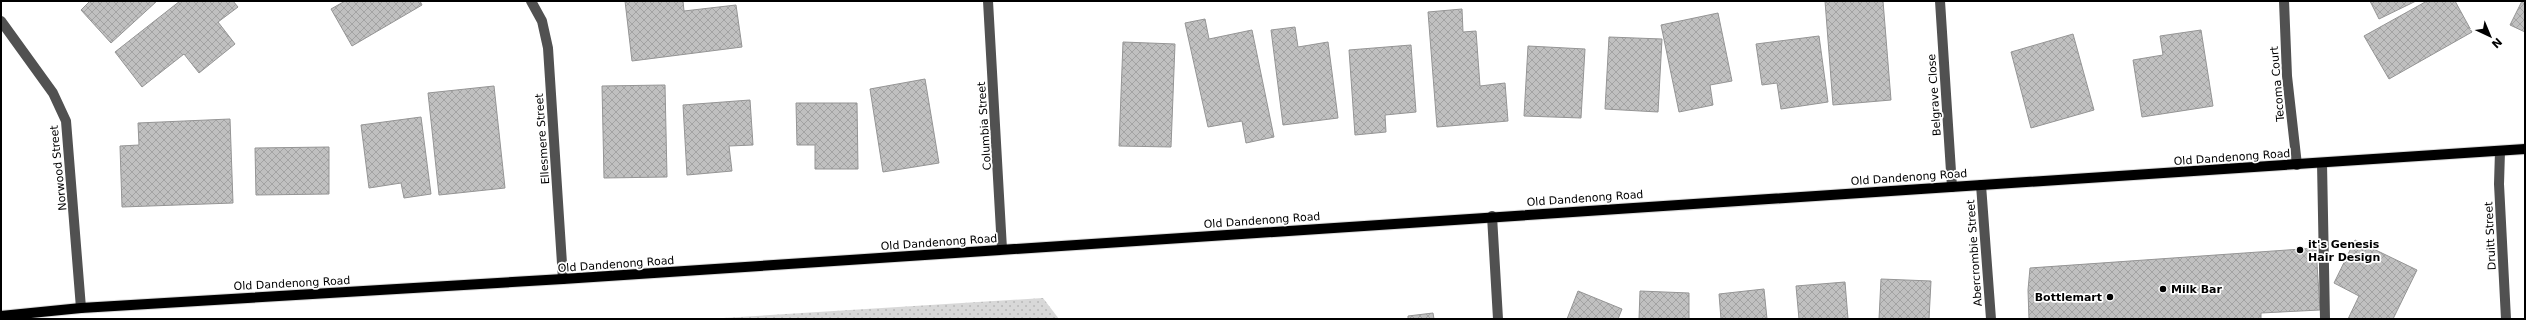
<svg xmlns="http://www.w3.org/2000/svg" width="2526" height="320" font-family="'DejaVu Sans',sans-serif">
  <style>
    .grass { fill: url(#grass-dots) }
    .building { fill: url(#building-cross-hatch); stroke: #959595 }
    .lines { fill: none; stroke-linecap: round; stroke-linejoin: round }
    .major-casing { stroke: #dbdbdb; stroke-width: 12 }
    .minor { stroke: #515151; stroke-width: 10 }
    .major { stroke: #000; stroke-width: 10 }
    .poi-dot { fill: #000; stroke: #fff; stroke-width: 1.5 }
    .labels { text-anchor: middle; stroke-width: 3.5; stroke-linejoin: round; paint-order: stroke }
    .street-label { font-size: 11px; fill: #000; stroke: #fff }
    .poi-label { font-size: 11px; font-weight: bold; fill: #000; stroke: #fff; text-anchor: start }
  </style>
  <defs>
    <pattern id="grass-dots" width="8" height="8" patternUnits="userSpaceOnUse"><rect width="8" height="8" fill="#d8d8d8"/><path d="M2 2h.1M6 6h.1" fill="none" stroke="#b8b8b8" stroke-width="1.8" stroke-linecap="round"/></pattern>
    <pattern id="building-cross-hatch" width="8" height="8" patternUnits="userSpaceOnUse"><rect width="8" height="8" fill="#c0c0c0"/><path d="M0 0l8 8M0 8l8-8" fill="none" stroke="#a3a3a3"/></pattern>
  </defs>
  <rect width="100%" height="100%" fill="#fff"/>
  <path class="grass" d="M1043,298l16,21h-352z"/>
  <path class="building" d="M90,1h67l-46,42 -30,-33z
    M180,1h53l5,6 -20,15 17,22 -36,29 -15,-19 -42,33 -27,-35z
    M345,1h75l2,4 -70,41 -21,-37z
    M625,1h58l1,10 52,-6 6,42 -110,14z
    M1825,1h58l8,99 -58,5z
    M2370,1h46l-37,18z
    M2427,1h28l17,31 -83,47 -25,-43z
    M2522,1h3v31l-15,-7z
    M1462,9l1,23 13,-1 4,55 25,-3 3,38 -71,6 -9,-115z
    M1718,13l14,68 -22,4 3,20 -34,7 -18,-87z
    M1205,19l4,20 43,-9 22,107 -28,6 -4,-22 -34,6 -23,-104z
    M1295,27l3,20 30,-5 10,76 -55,7 -12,-95z
    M2201,30l12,76 -71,11 -9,-57 30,-5 -3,-19z
    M2073,34l21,76 -63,18 -20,-76z
    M1819,36l9,66 -47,7 -4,-26 -15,2 -6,-41z
    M1609,37l53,2 -4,73 -53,-3z
    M1123,42l52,2 -4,103 -52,-1z
    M1411,45l5,67 -31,3 1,17 -31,3 -6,-85z
    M1528,46l57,3 -4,69 -57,-2z
    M925,79l14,84 -56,9 -13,-83z
    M665,85l2,92 -63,1 -2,-92z
    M494,86l11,102 -66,7 -11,-102z
    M750,100l3,45 -24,1 3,25 -45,4 -4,-70z
    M796,103h61l1,66h-43v-24h-18z
    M421,117l10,77 -27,4 -3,-15 -32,5 -8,-63z
    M230,119l3,84 -111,4 -2,-61 19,-1 -1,-22z
    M329,147v47l-73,1 -1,-47z
    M2355,240l62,30 -24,49h-45l11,-23 -25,-13z
    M2316,248l4,62 -59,3v6h-232l-1,-29 2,-22z
    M1881,279l50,2 -2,38h-50z
    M1845,282l3,37h-49l-3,-33z
    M1764,289l3,30h-46l-2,-25z
    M1578,291l44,18 -4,10h-51z
    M1640,291l49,2v26h-50z
    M1433,313l1,6h-26v-3z"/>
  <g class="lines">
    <defs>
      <path id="major" d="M1,316l80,-8 482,-29 1962,-130"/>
    </defs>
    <use href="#major" class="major-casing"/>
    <path class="minor" d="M531,1l11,20 6,27 15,231
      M988,1l14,248
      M1940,1l12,186
      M2284,1l3,75 10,89
      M1,21l52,72 13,28 15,187
      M2500,151l-1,33 7,135
      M2322,163l3,156
      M1981,185l10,134
      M1492,216l6,103"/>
    <use href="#major" class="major"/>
  </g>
  <g class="poi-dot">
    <circle cx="2300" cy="250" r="4"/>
    <circle cx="2163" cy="289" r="4"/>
    <circle cx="2110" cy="297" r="4"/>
  </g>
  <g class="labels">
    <g class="street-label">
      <text transform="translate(2277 84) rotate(-95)" y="4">Tecoma Court</text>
      <text transform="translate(1934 95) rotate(-94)" y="4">Belgrave Close</text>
      <text transform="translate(984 126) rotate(-94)" y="4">Columbia Street</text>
      <text transform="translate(542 139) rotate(-94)" y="4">Ellesmere Street</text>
      <text transform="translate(2232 157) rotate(-4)" y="4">Old Dandenong Road</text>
      <text transform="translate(58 168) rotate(-96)" y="4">Norwood Street</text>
      <text transform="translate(1909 177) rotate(-4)" y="4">Old Dandenong Road</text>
      <text transform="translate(1585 198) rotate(-4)" y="4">Old Dandenong Road</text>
      <text transform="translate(1262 220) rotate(-4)" y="4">Old Dandenong Road</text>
      <text transform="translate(2490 236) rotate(-93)" y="4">Druitt Street</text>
      <text transform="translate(939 242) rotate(-4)" y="4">Old Dandenong Road</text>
      <text transform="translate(1974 253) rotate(-94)" y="4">Abercrombie Street</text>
      <text transform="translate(616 264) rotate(-4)" y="4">Old Dandenong Road</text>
      <text transform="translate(292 283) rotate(-3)" y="4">Old Dandenong Road</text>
    </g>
    <g class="poi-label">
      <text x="2308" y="248">it's Genesis<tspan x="2308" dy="13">Hair Design</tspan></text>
      <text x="2171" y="293">Milk Bar</text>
      <text x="2102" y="301" text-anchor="end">Bottlemart</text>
    </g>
  </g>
  <rect width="2526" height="320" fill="none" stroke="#000000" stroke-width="4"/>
  <g transform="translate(2490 36) rotate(136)" stroke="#ffffff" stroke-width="3" paint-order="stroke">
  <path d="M0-3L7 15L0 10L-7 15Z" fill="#000000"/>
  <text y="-6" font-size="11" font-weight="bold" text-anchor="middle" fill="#000000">N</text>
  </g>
</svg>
